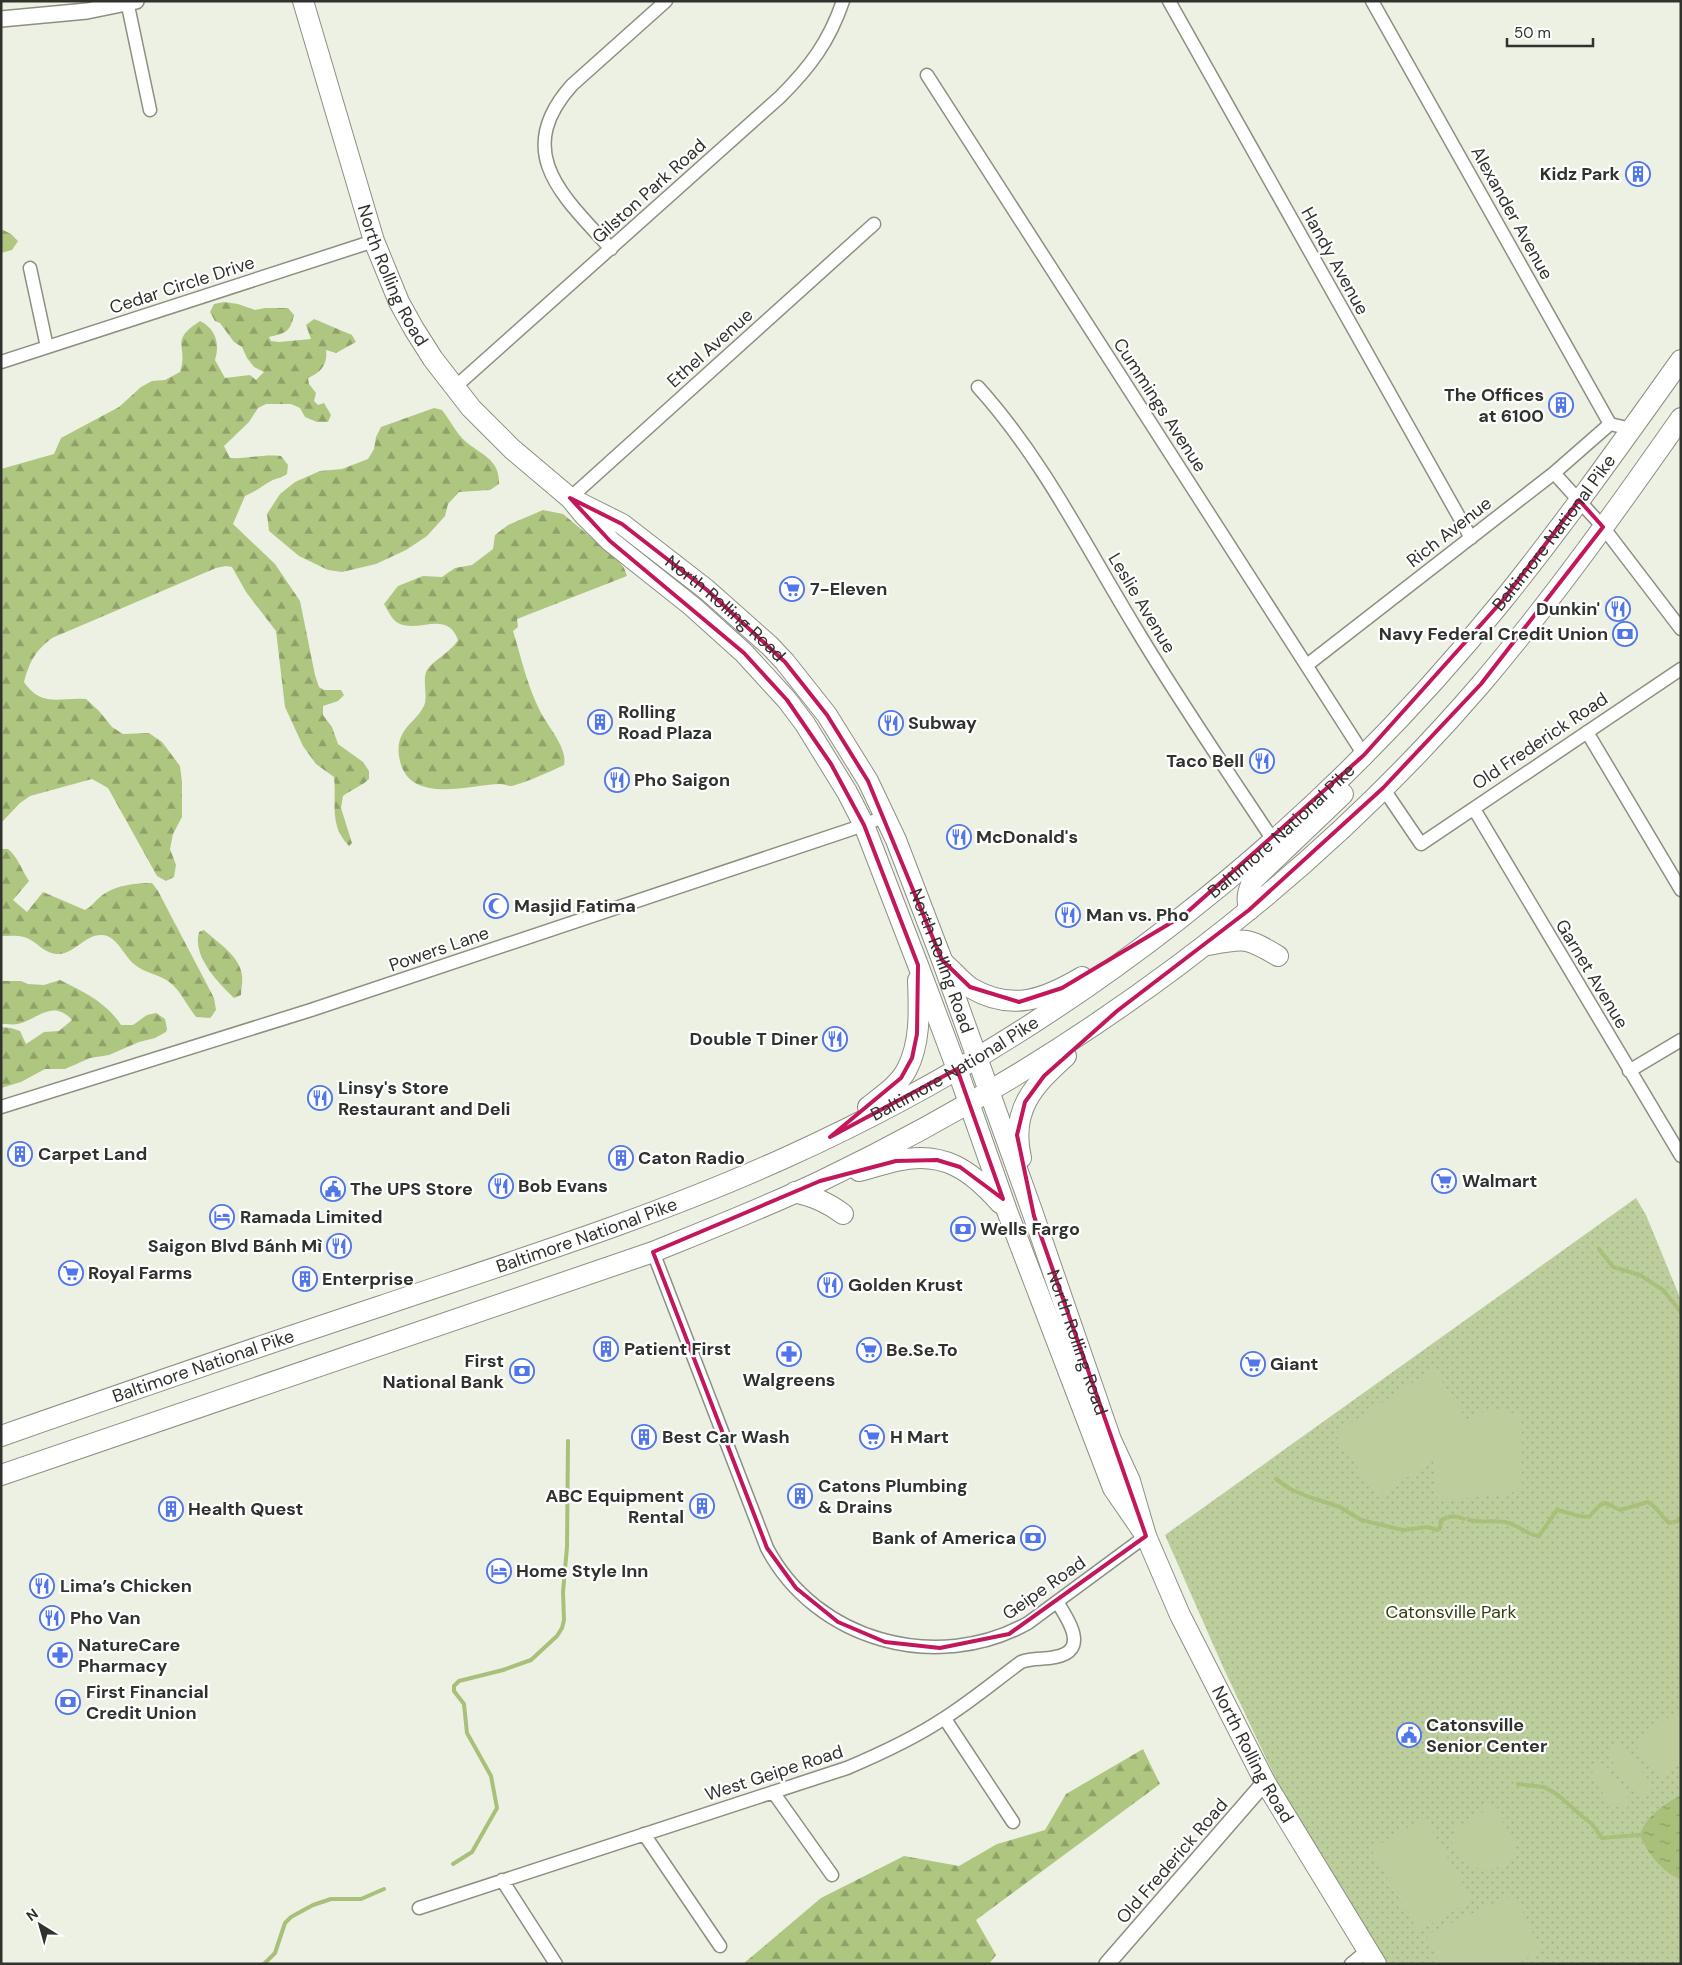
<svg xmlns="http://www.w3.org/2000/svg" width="1682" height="1965" font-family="'DM Sans',sans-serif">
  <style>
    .grass { fill: url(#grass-dots) }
    .forest { fill: url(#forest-firs) }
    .pitch { fill: #bdce9d }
    .water { fill: url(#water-ripples) }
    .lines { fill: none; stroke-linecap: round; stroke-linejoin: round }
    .stream { stroke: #a9c07a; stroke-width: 4 }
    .minor-casing { stroke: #8b9083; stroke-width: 15 }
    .tertiary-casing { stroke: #8b9083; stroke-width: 18 }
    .primary-casing { stroke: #8b9083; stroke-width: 22 }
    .minor { stroke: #fff; stroke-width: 12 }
    .tertiary { stroke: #fff; stroke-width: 15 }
    .primary { stroke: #fff; stroke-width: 20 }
    .marked { fill: none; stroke: #c2185b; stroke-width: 4; stroke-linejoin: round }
    .labels { text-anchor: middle; stroke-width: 4.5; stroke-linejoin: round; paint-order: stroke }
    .poi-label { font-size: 18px; font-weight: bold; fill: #30322d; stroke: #fff; text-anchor: start }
    .street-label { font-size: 18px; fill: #30322d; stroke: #fff }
    .park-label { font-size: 18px; fill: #32400c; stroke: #fff }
  </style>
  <defs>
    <pattern id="grass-dots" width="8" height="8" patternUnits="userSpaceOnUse" patternTransform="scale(1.25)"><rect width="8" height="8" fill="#bdce9d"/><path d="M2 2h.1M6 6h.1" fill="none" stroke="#a3b188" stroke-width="1.8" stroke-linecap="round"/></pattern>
    <pattern id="forest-firs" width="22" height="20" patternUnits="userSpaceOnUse" patternTransform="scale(1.25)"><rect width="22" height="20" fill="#afc680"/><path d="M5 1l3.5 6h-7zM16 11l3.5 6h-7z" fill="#8fa169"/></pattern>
    <pattern id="water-ripples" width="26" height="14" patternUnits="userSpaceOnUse" patternTransform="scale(1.25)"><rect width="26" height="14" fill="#a9c07a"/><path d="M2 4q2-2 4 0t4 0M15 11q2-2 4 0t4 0" fill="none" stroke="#8a9d64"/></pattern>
  </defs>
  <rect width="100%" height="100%" fill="#ecf1e3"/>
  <path class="grass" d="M1636,1198l10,17 35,85v664h-298l-92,-153 -68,-144 -58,-132z"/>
  <path class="forest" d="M1,229l10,5 7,7 -6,9 -11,3z
    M224,302l14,2 17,6 10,-2h23l6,7c-4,18 -9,18 -25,22l2,4 8,1 32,-3 -5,-14 8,-6 38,16 4,7 -20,11 -10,-3c2,14 -5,23 -18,28l1,6 7,9 -2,8 4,4 6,-2 7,12 -3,7h-11l-12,-5 -5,-9 -9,-4h-25l-8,4 -9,14 -25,24 6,12c18,1 32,-4 51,-2l7,9 -1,9c-5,4 -11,4 -16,7 -9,5 -16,11 -26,15l-12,28 42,40 25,37 15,74 4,12 5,3h17l3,5 -6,6 -15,5v9l9,12 6,17 25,18 6,9v8c-7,7 -17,10 -26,17l-2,12 11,35 -3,3c-21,-21 -12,-44 -15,-69l-18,-13 -13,-18 -18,-39 -9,-76 -30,-39 -14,-25 -6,-1 -10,2 -164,70c-17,13 -22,23 -28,44 18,26 35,15 62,17l13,12 13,16 11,7 26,-1 13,9 18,24 2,16v35l-9,17 -3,15 6,16 -2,12 -8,4 -9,-5 -49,-88 -16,-9 -62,17 -10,7 -19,20v-354l53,-15 7,-16 58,-31 22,-20 11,-6 13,-1 15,-8c9,-27 -12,-30 20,-51 16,8 20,23 15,39l10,18 25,-3 6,5 8,-8 -10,-5 -7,-9 -5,-11 -8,-5 -14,-19 -5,-2 -5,-9 4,-8z
    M434,408l8,2c8,10 14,23 23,31 16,14 35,18 34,43l-9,6 -31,2 -11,12 -3,12 -18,20 -21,14 -30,14 -34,8 -14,-2 -29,-14 -30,-25 -2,-17 13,-20 15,-12 25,-11 22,-2 26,-10 6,-10 2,-12 5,-10z
    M543,510l20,4 54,45 7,9 3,8 -110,43 1,8 -5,4c8,26 14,54 26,78 7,16 29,38 25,56 -10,5 -44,20 -53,21 -4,0 -8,-2 -11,-2 -33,1 -94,22 -101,-28 -4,-29 20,-34 26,-53 2,-10 -2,-21 1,-31 4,-10 24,-19 32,-32 -11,-31 -40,-6 -60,-17 -7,-4 -10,-13 -14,-19l14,-18 25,-10 19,1 13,-9 17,-3 21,-16 2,-14 13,-10z
    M1,849h7c10,8 13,20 21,32l-16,19 14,12 16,-20 42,18c8,-4 12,-12 19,-16 13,-9 32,-11 48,-11l6,8 56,107 2,12 -6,8 -14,-1c-9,-11 -16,-28 -28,-36 -10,-7 -24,-8 -34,-17 -10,-8 -18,-30 -33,-29 -17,0 -27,20 -44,19 -14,-1 -20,-13 -33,-17 -7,-2 -16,-1 -23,-1z
    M204,930c14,13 35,25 38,45 1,7 -1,14 -1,20l-7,3c-16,-15 -42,-42 -35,-66z
    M60,980c24,12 46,22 61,45h12l14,-10 9,-2 9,6 2,10 -1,3 -11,6 -16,4 -30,13 -19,3 -25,11h-20l-24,13 -20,6v-61l10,1 9,3 6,13 18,-12 15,-1 13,-11c-19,-21 -34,-1 -54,4 -5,1 -12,0 -17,0v-43h20l7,3 16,1z
    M1143,1749l17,35 -184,136 20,35 -7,9h-246l78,-66 83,-42 55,10 38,-22 48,-14 21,-36z"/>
  <path class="pitch" d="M1434,1369l33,51c22,-13 34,-15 55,-2v66l-8,8 -76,10 -5,-41 -56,36 -42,-64z
    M1677,1711l4,6v46l-21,15 -26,-35z
    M1618,1746l4,5 4,-2 24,33 -2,2 4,5 -9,7 -4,-6 -4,3 -24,-33 3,-2 -4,-5z
    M1597,1762l5,5 3,-2 24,33 -3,2 4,5 -8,7 -5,-6 -3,2 -24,-32 3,-3 -4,-5z
    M1488,1803l9,3c-1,16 18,25 18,41 -1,32 -63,29 -63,-7 0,-4 2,-8 3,-12l28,-16z
    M1425,1818l47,82 -54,31 -47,-82z
    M1514,1894l27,57 -26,13h-75l-14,-29z"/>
  <path class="water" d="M1681,1795v85c-21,-10 -31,-24 -41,-44 2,-17 27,-34 41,-41z"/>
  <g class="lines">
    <path class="stream" d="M1599,1249l14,18 27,8 23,15 18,22
      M1276,1479l14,10 19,8 31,10 21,13 42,10 24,-3 10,3 3,-2 1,-8c9,-4 14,-5 23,-1
      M1469,1520c12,3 25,0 36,2 12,2 22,13 34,14l18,-26c11,2 20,7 32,7l11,-12 6,-2 14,7 28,-8c9,5 13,14 21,21l9,-2 3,-3
      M1518,1784l26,3 14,8 25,22 9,7 10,14 37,-3
      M453,1864l19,-12 25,-44 -6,-32 -24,-43 -3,-29 -10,-13v-5l5,-5 44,-11 28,-10 26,-24 5,-8 2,-8 -1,-28 4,-45 1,-106
      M264,1964l11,-11 10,-30 6,-6 22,-12 18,-6h30l23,-10"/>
    <defs>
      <path id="minor" d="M127,1l23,109
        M1169,1l302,537
        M1372,1l238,423 21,5
        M927,75l437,680
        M611,249c-47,-52 -100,-96 -39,-164l94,-84
        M30,268l17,79
        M1,362l373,-121
        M978,387c65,72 107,158 157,240 43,72 91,142 138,213
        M454,388l326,-291c30,-30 49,-55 63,-96
        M1554,473l49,54 78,102
        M570,498l304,-274
        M1307,665l247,-192 56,-49
        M1587,732l94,158
        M1383,788l38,56 260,-175
        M1474,809l207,347
        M1629,1071l52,-31
        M1,1107l310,-97 553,-185 21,-9
        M653,1252l114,296c49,93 170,126 261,75l118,-87
        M945,1719l68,103
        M773,1792l59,83
        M644,1834l76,112
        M502,1880l54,84
        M419,1908l428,-140c33,-14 66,-29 96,-49 27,-17 52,-38 78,-57 13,-5 21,-2 34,-5 35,-6 13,-38 2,-55
        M1351,1964l17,-14"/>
      <path id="tertiary" d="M1,19l86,-8 49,-10
        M1107,1964l158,-182"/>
      <g id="primary">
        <path id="s1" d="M303,1l71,240 25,61 15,27 19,30 38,49 41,41 58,49 14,17 26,26 83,66 51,46 43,47 18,24 42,68 17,33 54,140 39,104 50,142 106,277 33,48"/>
        <path id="s2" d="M576,501l46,23 85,66 63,56 15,16 42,53 41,66 28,59 46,120 90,251 79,229 19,41 16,55 34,79 85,167 111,182"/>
        <path d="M1249,910c-3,-12 -1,-19 4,-30l90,-86"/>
        <path d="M1208,945c37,-7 38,-8 70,11"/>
        <path d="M945,964c8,7 17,18 26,24 41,24 74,11 111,-11"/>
        <path d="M868,1107c14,-11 31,-22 39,-38 14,-27 12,-60 11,-89"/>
        <path d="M1021,1158c-11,-48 12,-72 45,-102"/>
        <path d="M859,1171c12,-3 24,-7 37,-10 47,-11 75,9 104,42"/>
        <path d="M795,1192c19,5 32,10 48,22"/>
        <path id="s3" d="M1,1436c126,-44 253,-88 380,-130 136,-46 274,-89 406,-149 277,-125 525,-320 716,-557 62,-77 120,-159 178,-240"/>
        <path d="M1,1475l652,-223c57,-23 113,-45 168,-71 250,-120 480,-287 661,-498 71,-84 136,-175 199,-265"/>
      </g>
    </defs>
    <use href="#minor" class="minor-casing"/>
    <use href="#tertiary" class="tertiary-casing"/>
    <use href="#primary" class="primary-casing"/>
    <use href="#minor" class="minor"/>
    <use href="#tertiary" class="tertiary"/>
    <use href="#primary" class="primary"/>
  </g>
  <path class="marked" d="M570,498l52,26 85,66 78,72 42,53 41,66 74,179 28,27 49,15 43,-14 122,-73 180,-160 139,-155 76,-100 24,27 -122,157 -98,104 -134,122 -132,101 -73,65 -19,26 -8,33 17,81 112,320 -137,98 -69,14 -55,-6 -47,-20 -42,-34 -29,-40 -114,-296 167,-71 76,-20 41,-1 23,7 43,32 -46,-130 -127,68 71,-59 11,-20 5,-24 1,-69 -54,-140 -33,-61 -44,-64 -43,-47 -134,-112z"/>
  <defs>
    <symbol id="building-ring" viewBox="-11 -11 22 22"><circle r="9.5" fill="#fff" stroke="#5176ea" stroke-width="1.5"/><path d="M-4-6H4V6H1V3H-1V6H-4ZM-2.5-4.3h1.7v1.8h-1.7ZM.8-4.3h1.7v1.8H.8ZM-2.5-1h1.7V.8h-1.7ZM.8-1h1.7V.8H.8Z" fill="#5176ea"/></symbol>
    <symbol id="supermarket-ring" viewBox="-11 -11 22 22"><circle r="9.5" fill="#fff" stroke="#5176ea" stroke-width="1.5"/><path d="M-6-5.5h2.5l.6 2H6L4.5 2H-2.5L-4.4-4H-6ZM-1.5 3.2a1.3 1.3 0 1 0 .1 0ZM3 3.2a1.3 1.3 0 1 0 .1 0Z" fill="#5176ea"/></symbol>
    <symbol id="restaurant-ring" viewBox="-11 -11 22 22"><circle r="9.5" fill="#fff" stroke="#5176ea" stroke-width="1.5"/><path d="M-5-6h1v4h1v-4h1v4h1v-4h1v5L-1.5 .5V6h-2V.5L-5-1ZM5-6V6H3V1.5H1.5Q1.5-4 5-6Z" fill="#5176ea"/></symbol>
    <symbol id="bank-ring" viewBox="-11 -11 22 22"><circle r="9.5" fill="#fff" stroke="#5176ea" stroke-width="1.5"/><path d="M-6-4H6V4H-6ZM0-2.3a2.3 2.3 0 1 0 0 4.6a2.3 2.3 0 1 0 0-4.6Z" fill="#5176ea"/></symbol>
    <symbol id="mosque-ring" viewBox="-11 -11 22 22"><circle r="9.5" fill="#fff" stroke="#5176ea" stroke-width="1.5"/><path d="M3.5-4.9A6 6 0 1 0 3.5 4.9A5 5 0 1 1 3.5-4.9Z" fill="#5176ea"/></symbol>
    <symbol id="civic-ring" viewBox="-11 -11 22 22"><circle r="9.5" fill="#fff" stroke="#5176ea" stroke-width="1.5"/><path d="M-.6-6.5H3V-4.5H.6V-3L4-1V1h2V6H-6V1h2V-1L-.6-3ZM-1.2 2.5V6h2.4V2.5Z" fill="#5176ea"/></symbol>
    <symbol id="hotel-ring" viewBox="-11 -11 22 22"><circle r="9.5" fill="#fff" stroke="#5176ea" stroke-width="1.5"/><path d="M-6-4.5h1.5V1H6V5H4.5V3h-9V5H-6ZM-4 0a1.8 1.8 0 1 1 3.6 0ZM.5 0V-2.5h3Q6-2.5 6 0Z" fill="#5176ea"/></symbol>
    <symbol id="pharmacy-ring" viewBox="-11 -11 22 22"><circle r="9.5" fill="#fff" stroke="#5176ea" stroke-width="1.5"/><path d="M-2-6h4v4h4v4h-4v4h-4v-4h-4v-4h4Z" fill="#5176ea"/></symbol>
  </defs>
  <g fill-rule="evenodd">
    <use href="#building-ring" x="1624" y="160" width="28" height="28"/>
    <use href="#building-ring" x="1547" y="391" width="28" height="28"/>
    <use href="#supermarket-ring" x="778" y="575" width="28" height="28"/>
    <use href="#restaurant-ring" x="1604" y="595" width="28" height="28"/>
    <use href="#bank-ring" x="1611" y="620" width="28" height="28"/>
    <use href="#building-ring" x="586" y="708" width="28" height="28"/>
    <use href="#restaurant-ring" x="877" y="709" width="28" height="28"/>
    <use href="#restaurant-ring" x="1248" y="747" width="28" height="28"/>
    <use href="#restaurant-ring" x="603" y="766" width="28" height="28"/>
    <use href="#restaurant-ring" x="945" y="823" width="28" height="28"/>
    <use href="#mosque-ring" x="482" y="892" width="28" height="28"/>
    <use href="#restaurant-ring" x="1054" y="901" width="28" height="28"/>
    <use href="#restaurant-ring" x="821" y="1025" width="28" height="28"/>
    <use href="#restaurant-ring" x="306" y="1084" width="28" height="28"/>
    <use href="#building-ring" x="6" y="1140" width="28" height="28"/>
    <use href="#building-ring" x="607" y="1144" width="28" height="28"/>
    <use href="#supermarket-ring" x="1430" y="1167" width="28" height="28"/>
    <use href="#restaurant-ring" x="487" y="1172" width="28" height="28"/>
    <use href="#civic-ring" x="319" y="1175" width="28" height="28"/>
    <use href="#hotel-ring" x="208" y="1203" width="28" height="28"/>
    <use href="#bank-ring" x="949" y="1215" width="28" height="28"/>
    <use href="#restaurant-ring" x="325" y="1232" width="28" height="28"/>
    <use href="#supermarket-ring" x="57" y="1259" width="28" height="28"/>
    <use href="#building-ring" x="291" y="1265" width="28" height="28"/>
    <use href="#restaurant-ring" x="816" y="1271" width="28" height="28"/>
    <use href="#building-ring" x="592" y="1335" width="28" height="28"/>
    <use href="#supermarket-ring" x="855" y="1336" width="28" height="28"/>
    <use href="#pharmacy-ring" x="775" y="1340" width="28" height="28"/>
    <use href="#supermarket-ring" x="1239" y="1350" width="28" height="28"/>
    <use href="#bank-ring" x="508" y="1357" width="28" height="28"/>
    <use href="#building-ring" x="630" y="1423" width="28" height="28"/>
    <use href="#supermarket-ring" x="858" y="1423" width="28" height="28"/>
    <use href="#building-ring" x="786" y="1482" width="28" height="28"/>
    <use href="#building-ring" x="688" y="1492" width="28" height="28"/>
    <use href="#building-ring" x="157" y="1495" width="28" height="28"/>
    <use href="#bank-ring" x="1019" y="1524" width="28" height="28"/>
    <use href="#hotel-ring" x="485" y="1557" width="28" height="28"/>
    <use href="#restaurant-ring" x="28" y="1572" width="28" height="28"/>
    <use href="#restaurant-ring" x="38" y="1604" width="28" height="28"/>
    <use href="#pharmacy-ring" x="46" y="1641" width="28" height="28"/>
    <use href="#bank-ring" x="54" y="1688" width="28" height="28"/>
    <use href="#civic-ring" x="1395" y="1721" width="28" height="28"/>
  </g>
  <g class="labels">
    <g class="poi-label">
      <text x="1620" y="180" text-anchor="end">Kidz Park</text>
      <text x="1544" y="401" text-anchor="end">The Offices<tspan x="1544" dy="21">at 6100</tspan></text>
      <text x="810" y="595">7-Eleven</text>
      <text x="1600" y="615" text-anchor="end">Dunkin'</text>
      <text x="1608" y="640" text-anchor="end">Navy Federal Credit Union</text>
      <text x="618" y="718">Rolling<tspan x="618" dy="21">Road Plaza</tspan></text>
      <text x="908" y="729">Subway</text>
      <text x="1244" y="767" text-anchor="end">Taco Bell</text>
      <text x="634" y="786">Pho Saigon</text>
      <text x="976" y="843">McDonald's</text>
      <text x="514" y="912">Masjid Fatima</text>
      <text x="1086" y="921">Man vs. Pho</text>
      <text x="818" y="1045" text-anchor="end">Double T Diner</text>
      <text x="338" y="1094">Linsy's Store<tspan x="338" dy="21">Restaurant and Deli</tspan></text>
      <text x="38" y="1160">Carpet Land</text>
      <text x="638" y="1164">Caton Radio</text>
      <text x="1462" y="1187">Walmart</text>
      <text x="518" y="1192">Bob Evans</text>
      <text x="350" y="1195">The UPS Store</text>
      <text x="240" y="1223">Ramada Limited</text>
      <text x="980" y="1235">Wells Fargo</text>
      <text x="322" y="1252" text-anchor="end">Saigon Blvd Bánh Mì</text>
      <text x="88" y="1279">Royal Farms</text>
      <text x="322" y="1285">Enterprise</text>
      <text x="848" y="1291">Golden Krust</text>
      <text x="624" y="1355">Patient First</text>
      <text x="886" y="1356">Be.Se.To</text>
      <text x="504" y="1367" text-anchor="end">First<tspan x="504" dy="21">National Bank</tspan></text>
      <text x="1270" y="1370">Giant</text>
      <text x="789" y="1386" text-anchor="middle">Walgreens</text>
      <text x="662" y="1443">Best Car Wash</text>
      <text x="890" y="1443">H Mart</text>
      <text x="818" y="1492">Catons Plumbing<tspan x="818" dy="21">&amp; Drains</tspan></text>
      <text x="684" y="1502" text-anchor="end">ABC Equipment<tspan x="684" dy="21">Rental</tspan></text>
      <text x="188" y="1515">Health Quest</text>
      <text x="1016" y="1544" text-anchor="end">Bank of America</text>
      <text x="516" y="1577">Home Style Inn</text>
      <text x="60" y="1592">Lima’s Chicken</text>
      <text x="70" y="1624">Pho Van</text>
      <text x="78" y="1651">NatureCare<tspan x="78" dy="21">Pharmacy</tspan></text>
      <text x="86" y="1698">First Financial<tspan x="86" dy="21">Credit Union</tspan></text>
      <text x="1426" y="1731">Catonsville<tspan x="1426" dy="21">Senior Center</tspan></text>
    </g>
    <g class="street-label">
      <text transform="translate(649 191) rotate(-42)" y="6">Gilston Park Road</text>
      <text transform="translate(1512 213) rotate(61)" y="6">Alexander Avenue</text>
      <text transform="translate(1335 261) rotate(61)" y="6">Handy Avenue</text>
      <text dy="6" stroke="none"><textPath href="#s1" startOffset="289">North Rolling Road</textPath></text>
      <text transform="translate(182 285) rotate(-18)" y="6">Cedar Circle Drive</text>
      <text transform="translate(710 348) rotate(-42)" y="6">Ethel Avenue</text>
      <text transform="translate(1160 405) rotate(57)" y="6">Cummings Avenue</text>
      <text transform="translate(1449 532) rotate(-38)" y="6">Rich Avenue</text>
      <text dy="6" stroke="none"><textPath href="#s3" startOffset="1834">Baltimore National Pike</textPath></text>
      <text transform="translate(1142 603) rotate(59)" y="6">Leslie Avenue</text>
      <text dy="6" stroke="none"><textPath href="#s2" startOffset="185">North Rolling Road</textPath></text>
      <text transform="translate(1540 741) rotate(-34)" y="6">Old Frederick Road</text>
      <text dy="6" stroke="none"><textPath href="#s3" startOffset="1429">Baltimore National Pike</textPath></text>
      <text transform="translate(439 949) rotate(-19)" y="6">Powers Lane</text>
      <text dy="6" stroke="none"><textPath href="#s2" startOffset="605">North Rolling Road</textPath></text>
      <text transform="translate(1592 974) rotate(59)" y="6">Garnet Avenue</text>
      <text dy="6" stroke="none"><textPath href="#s3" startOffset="1024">Baltimore National Pike</textPath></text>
      <text dy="6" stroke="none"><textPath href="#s3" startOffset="619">Baltimore National Pike</textPath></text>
      <text dy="6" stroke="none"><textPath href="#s2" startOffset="1010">North Rolling Road</textPath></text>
      <text dy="6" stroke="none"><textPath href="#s3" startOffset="214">Baltimore National Pike</textPath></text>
      <text transform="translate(1044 1588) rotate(-35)" y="6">Geipe Road</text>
      <text dy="6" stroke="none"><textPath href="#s2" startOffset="1459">North Rolling Road</textPath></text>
      <text transform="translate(774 1773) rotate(-18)" y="6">West Geipe Road</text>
      <text transform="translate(1172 1861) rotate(-49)" y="6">Old Frederick Road</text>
    </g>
    <g class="park-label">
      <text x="1451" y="1618">Catonsville Park</text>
    </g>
  </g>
  <rect width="1682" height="1965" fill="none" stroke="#30322d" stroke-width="5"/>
  <g transform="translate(40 1925) rotate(323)" stroke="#ffffff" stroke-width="4" paint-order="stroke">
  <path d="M0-4L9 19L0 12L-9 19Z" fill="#30322d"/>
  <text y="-8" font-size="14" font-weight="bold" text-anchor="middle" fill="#30322d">N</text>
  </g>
  <path d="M1507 38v8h86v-8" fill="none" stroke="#30322d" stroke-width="2.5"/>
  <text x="1514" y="38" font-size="15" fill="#30322d" stroke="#ffffff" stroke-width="4" paint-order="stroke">50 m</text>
</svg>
